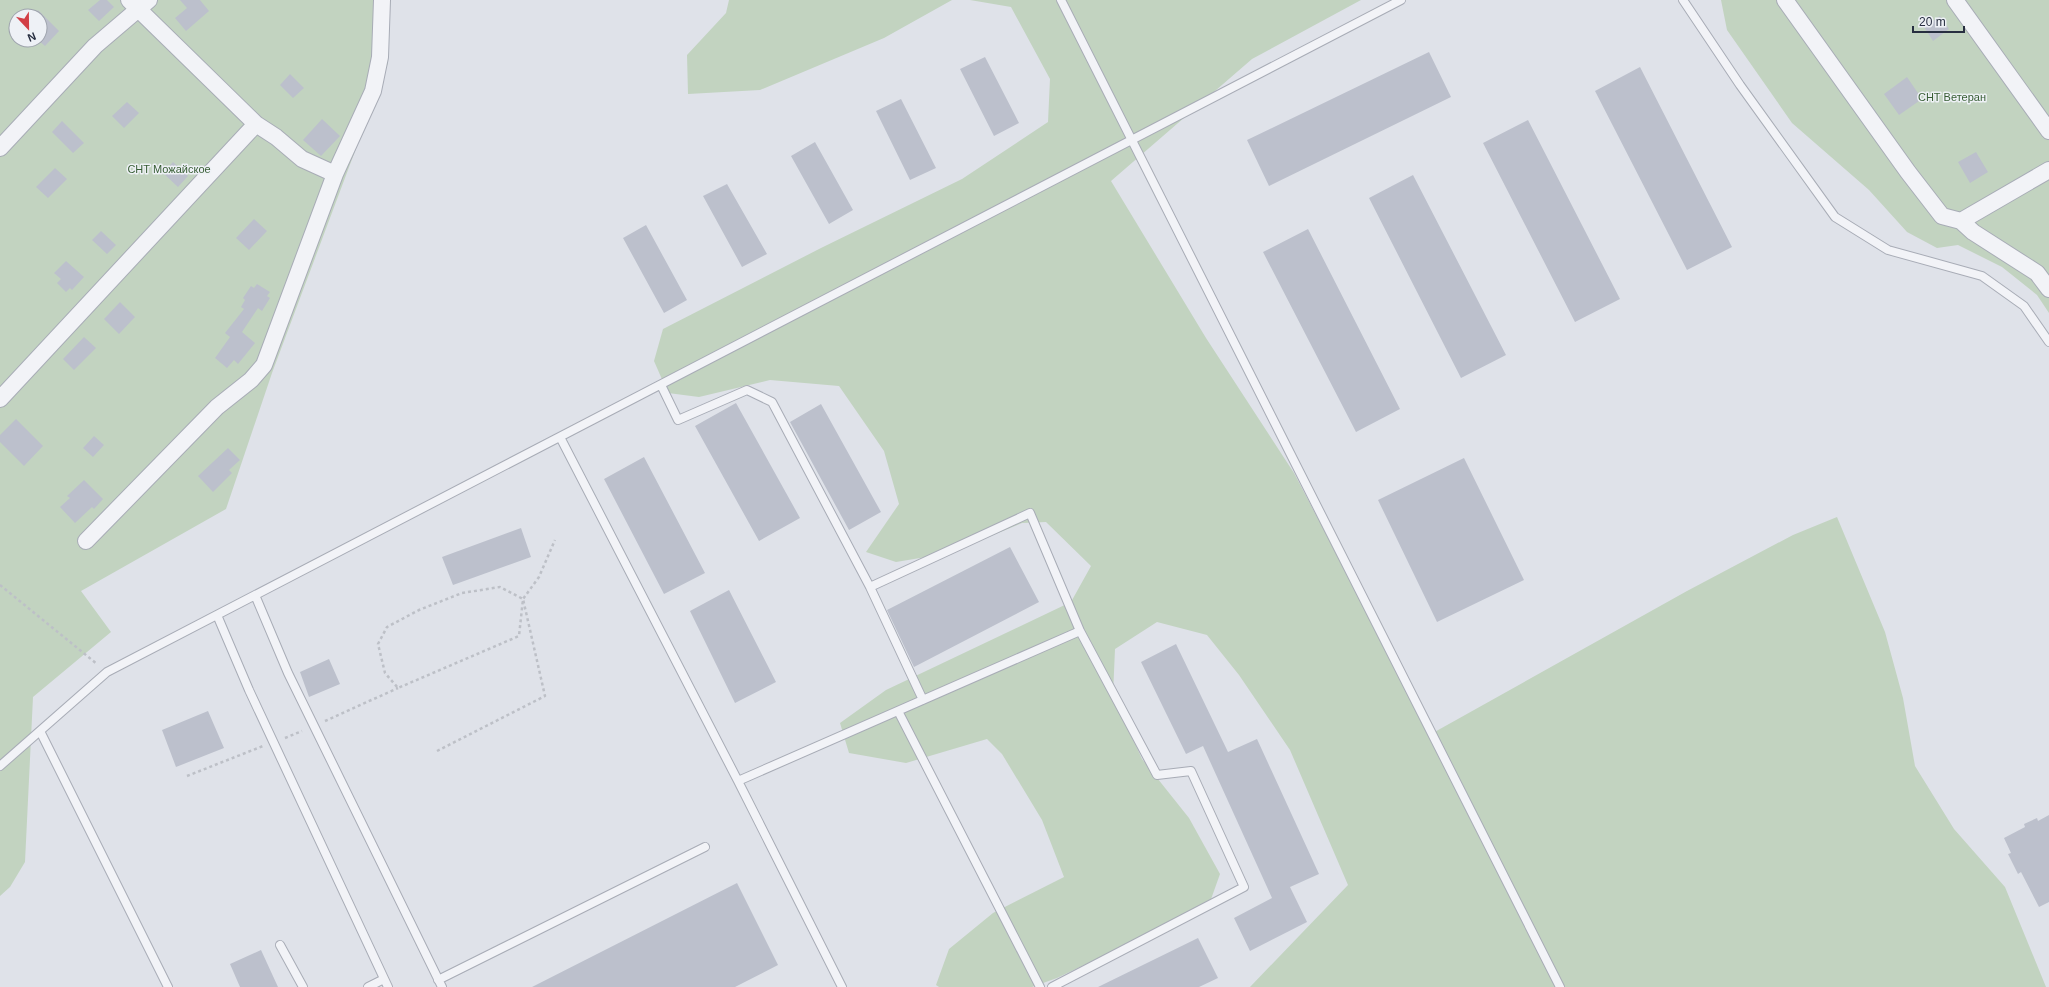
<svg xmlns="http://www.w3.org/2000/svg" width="2049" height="987" font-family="Arial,sans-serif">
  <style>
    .green { fill: #c2d3c0; fill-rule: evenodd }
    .building { fill: #bcc0cc }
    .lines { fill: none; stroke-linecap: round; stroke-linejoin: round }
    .lane-casing { stroke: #a8acb6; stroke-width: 10 }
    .street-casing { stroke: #a8acb6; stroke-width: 18 }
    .path { stroke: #bdc0c7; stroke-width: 2.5; stroke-dasharray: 3 3; stroke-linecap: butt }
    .lane { stroke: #f2f3f7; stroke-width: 8 }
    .street { stroke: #f2f3f7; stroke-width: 16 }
    .labels { text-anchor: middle; stroke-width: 3; stroke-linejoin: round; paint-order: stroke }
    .park-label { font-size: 11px; fill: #375d34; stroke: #eef1f6 }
  </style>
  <rect width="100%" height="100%" fill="#dfe2e9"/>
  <path class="green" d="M0,0h389l-1,63 -116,310 -46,136 -145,82 30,41 -78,65 -8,165 -15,25 -10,9zM16,16h24v24h-24z
    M729,0h223l-68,38 -124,52 -72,4 -1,-39 39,-42z
    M970,0h391l-109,59 -141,122 95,157 88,135 137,261 256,-143 106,-56 44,-18 48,115 18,66 12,68 39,63 51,58 41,100h-796l98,-102 -58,-135 -51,-75 -32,-40 -50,-13 -42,27 -2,46 29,64 47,59 31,56 -10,28 -80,41 -73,35 -25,9h-93l-3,-2 13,-36 44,-36 71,-36 -22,-57 -40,-66 -15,-15 -81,24 -57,-10 -9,-30 46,-33 185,-88 20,-36 -45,-44 -24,1 -72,30 -54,9 -30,-10 33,-48 -15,-53 -45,-65 -69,-6 -71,17 -31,-4 -14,-32 9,-32 158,-81 141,-69 86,-57 2,-43 -39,-72z
    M1721,0h328v313l-12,-18 -35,-28 -44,-22 -21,3 -30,-16 -38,-42 -77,-67 -65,-93z"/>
  <path class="building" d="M100,0h7l7,7 -15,14 -11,-11z
    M180,0h20l9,11 -23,20 -11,-13 12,-10z
    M38,10l21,21 -14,15 -7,-6h2v-24h-8z
    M1940,16l9,13 -16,12 -9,-14z
    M1429,52l22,45 -182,89 -22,-46z
    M985,57l34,66 -25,13 -34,-67z
    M1640,67l92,180 -45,23 -92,-179z
    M290,74l14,14 -11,10 -13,-13z
    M1907,77l15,22 -23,16 -15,-21z
    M901,99l35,69 -26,12 -34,-69z
    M127,102l12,11 -15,15 -12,-12z
    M322,119l18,17 -19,20 -18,-16z
    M1528,120l92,179 -45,23 -92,-179z
    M62,121l22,22 -11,10 -21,-21z
    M815,142l38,68 -24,14 -38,-68z
    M1976,152l12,20 -18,11 -12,-21z
    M173,162l15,14 -10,11 -15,-14z
    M55,168l12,11 -19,19 -12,-11z
    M1413,175l93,180 -45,23 -92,-180z
    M727,184l40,70 -25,13 -39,-71z
    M254,219l13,12 -18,19 -13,-12z
    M646,225l41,75 -23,13 -41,-75z
    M1308,229l92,180 -44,23 -93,-180z
    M101,231l15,14 -9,9 -15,-14z
    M66,261l18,16 -12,13 -2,-2 -4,4 -9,-9 4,-4 -7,-6z
    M257,284l13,8 -3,4 3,2 -8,13 -4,-3 -16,24 13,11 -17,21 -4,-4 -7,8 -12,-10 15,-21 -5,-4 19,-24 -3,-2 4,-7 -2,-2 8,-12 3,2z
    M120,302l15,15 -16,17 -15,-15z
    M84,337l12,11 -22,22 -11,-11z
    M736,403l64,115 -41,23 -64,-115z
    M821,404l60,108 -32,18 -59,-108z
    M16,419l27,27 -19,20 -24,-24v-7z
    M94,436l10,9 -11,12 -10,-9z
    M228,448l12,12 -11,10 3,3 -19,19 -15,-16z
    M644,457l61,116 -41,21 -60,-115z
    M1464,458l60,122 -87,42 -59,-122z
    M84,480l19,19 -9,10 -2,-2 -17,16 -15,-16 10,-9 -3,-2z
    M521,528l10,29 -78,28 -11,-28z
    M1010,547l29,55 -125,65 -27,-57z
    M729,590l47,92 -41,21 -45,-92z
    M1176,644l52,108 29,-13 62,135 -29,13 17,35 -57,29 -16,-33 38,-20 -69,-152 -17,8 -45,-92z
    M329,659l11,25 -31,13 -9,-25z
    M208,711l16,37 -48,19 -14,-37z
    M2049,815v87l-10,5 -18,-35 -3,2 -10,-20 3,-1 -7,-15 21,-11 -1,-3 13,-6 1,3z
    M737,883l41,82 -43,22h-203z
    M1198,938l20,40 -19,9h-101z
    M261,950l17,37h-38l-10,-23z"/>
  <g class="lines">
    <defs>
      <path id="lane" d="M1061,0l499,987
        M1683,0l57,85 95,132 53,33 94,26 42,30 25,36
        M661,385l17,35 69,-30 25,12 98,185 53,113
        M560,437l178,344 104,206
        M870,587l160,-74 50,118
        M255,595l33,78 154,314
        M217,615l32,75 139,297
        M898,711l142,276
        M40,731l128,256
        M0,766l107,-94 1294,-672
        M738,781l342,-150 77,144 34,-4 53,116 -192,100
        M280,945l23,42
        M438,980l267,-133
        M368,987l16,-8"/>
      <path id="street" d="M129,0l127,124 20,13 26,22 33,15
        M1785,0l123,172 34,44 19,5 12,11 64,41 12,16
        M1955,0l94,131
        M0,148l95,-102 54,-46
        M1961,221l88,-51
        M0,399l256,-275
        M86,541l131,-134 34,-27 13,-15 71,-191 38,-83 7,-34 2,-57"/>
    </defs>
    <use href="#lane" class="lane-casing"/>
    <use href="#street" class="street-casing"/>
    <path class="path" d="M0,585l97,79
      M325,721l73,-33
      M285,738l17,-7
      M437,751l108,-55 -22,-97 -23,-12 -38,6 -43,17 -32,17 -9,17 7,29 13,15 121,-52 4,-37 16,-22 16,-37
      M187,776l76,-30"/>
    <use href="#lane" class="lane"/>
    <use href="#street" class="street"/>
  </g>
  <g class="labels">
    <g class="park-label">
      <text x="1952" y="101">СНТ Ветеран</text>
      <text x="169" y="173">СНТ Можайское</text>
    </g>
  </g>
  <g transform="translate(28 28) rotate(158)"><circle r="19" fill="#eef1f6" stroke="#9ea3ad"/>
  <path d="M0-3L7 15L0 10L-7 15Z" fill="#d23f46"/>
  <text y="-6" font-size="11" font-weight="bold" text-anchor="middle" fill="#272e40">N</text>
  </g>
  <path d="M1913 26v6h51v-6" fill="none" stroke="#272e40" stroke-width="2"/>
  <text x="1919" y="26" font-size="12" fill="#272e40" stroke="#eef1f6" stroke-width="3" paint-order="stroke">20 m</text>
</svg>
